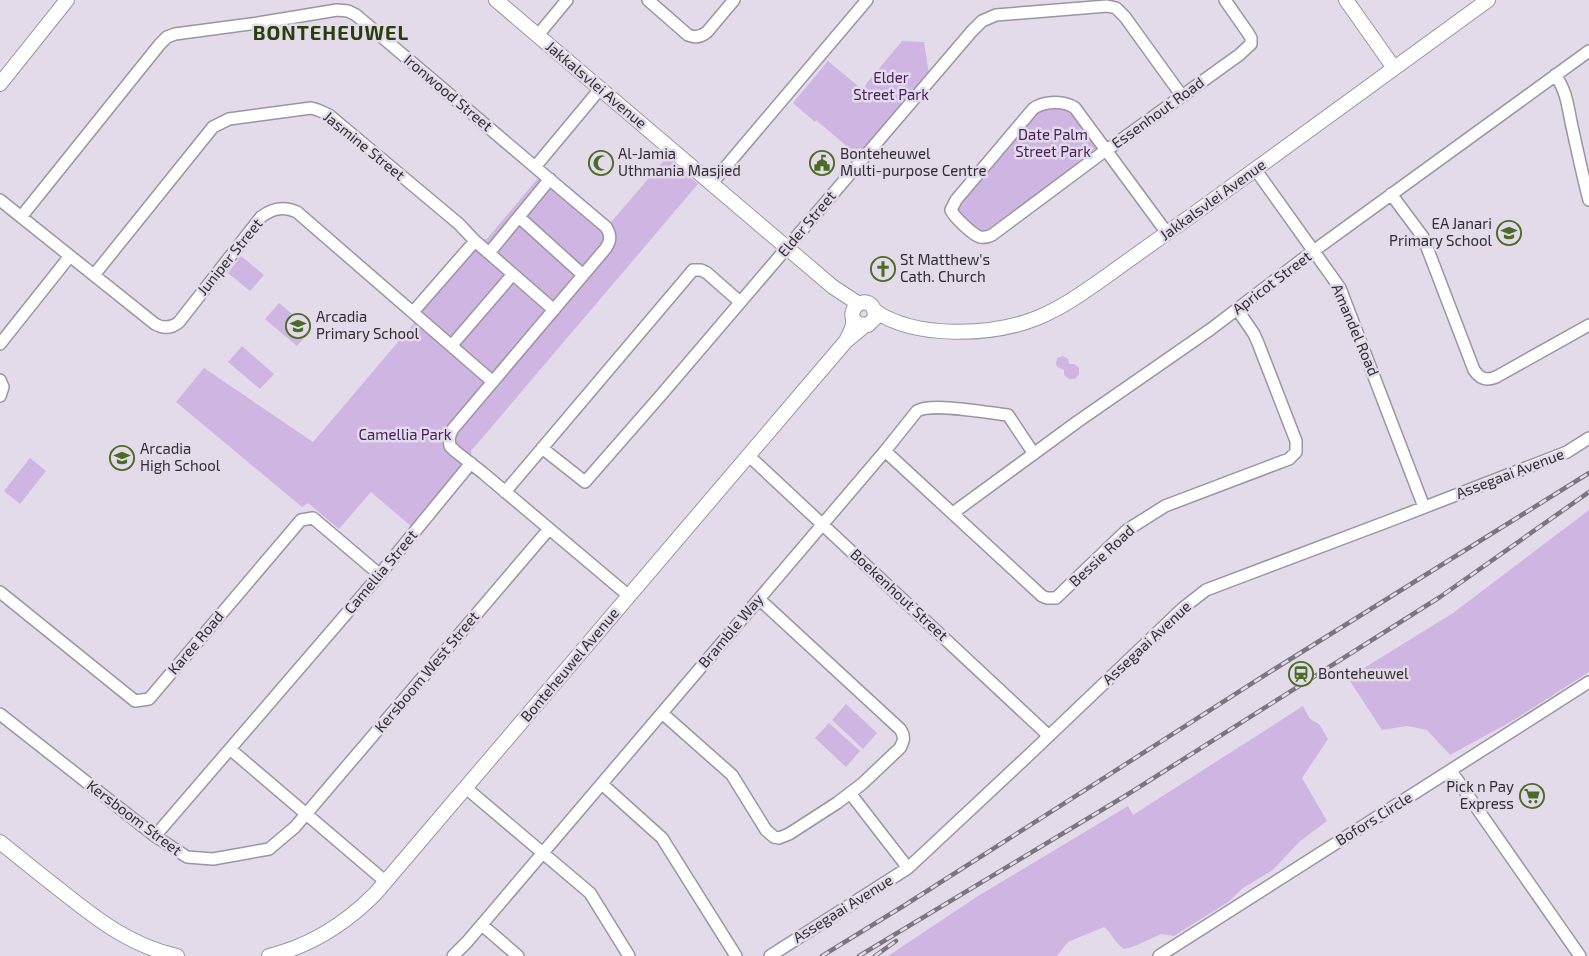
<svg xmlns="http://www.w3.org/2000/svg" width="1589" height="956" font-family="'Exo 2',sans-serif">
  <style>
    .green { fill: #cfb6e2 }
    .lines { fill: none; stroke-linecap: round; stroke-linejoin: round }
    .minor-casing { stroke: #9b94a2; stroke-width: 14 }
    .tertiary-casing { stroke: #9b94a2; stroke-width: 16 }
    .minor { stroke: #fff; stroke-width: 11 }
    .tertiary { stroke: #fff; stroke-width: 14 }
    .rail-casing { stroke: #7b757f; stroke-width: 4.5 }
    .rail { stroke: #e3dbea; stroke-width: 2.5; stroke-dasharray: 8; stroke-linecap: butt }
    .labels { text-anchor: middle; stroke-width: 5; stroke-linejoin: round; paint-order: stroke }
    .park-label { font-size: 15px; fill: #48205f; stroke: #e3dbea }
    .street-label { font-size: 15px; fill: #302d32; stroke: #e3dbea }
    .poi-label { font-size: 15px; fill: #302d32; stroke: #e3dbea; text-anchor: start }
    .district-label { font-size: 20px; font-weight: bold; letter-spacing: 1px; fill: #283f0c; stroke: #e3dbea }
  </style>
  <rect width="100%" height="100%" fill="#e3dbea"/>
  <path class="green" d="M902,41l22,1 5,32 -68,80 -4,1 -41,-35 -1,2 -22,-19 35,-42 36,30 2,-7z
    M1061,107l11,5 24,33v5l-109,82h-7l-21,-17 -2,-8 76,-92 10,-6z
    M667,157l31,27 -227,267 1,14 -60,62 -41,-35 -32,37 -31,-26 -6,4 -126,-105 28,-34 109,74 102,-120 1,-13 58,-69 13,-1 56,-67 19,15 3,-4 46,39z
    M241,256l23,19 -14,16 -22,-18z
    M279,303l32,27 -14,16 -32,-27z
    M242,346l32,28 -14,15 -32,-27z
    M1063,356l5,3 1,5h5l5,4v6l-4,5h-6l-5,-4v-5l-7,-3 -1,-3 1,-6z
    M30,458l16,13 -26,33 -16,-13z
    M1589,510v162l-75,48 -64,35 -23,-25 -20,-4 -25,4 -34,-52 105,-65z
    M846,704l31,29 -14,16 -31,-29z
    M1303,706l7,13 9,5 9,15 -26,39 25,43 -28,21 -26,28 -30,18 -15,14 -54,34 -13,-2 -26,12 -11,3c-9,-6 -12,-15 -20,-22l-36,15 -11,14h-169l90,-60 150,-90 5,9z
    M829,723l31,28 -14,16 -31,-29z"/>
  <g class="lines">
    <defs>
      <path id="minor" d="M648,0l40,35c7,3 13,2 19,-3l27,-32
        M538,35l29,-35
        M1555,75c13,17 13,36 18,56 5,23 10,46 16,69
        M535,167l71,60c5,8 5,13 0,21l-154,182 -3,8 1,8 5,5 28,22 146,123
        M1255,169l85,119 84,219
        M712,183l155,-183
        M1391,194l32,43 51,133c6,9 13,11 22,7l93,-52
        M0,200l155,124c9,5 17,4 24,-2l82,-105c12,-9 23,-11 36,-5l196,170
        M21,217l139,-173 7,-7 8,-3 83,-11 79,-13 11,1 8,4 179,152 65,-78
        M519,217l64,58
        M1167,233l-92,-125c-11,-8 -32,-7 -42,1l-77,91 -5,10c3,7 22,25 29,27 5,1 8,0 12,-2l114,-85 8,-5 125,-90 12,-11v-6l-3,-5 -23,-33
        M489,253l61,-74
        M94,275l119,-148 16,-8 82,-11 7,2 11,5 130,109 16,17 79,69
        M413,312l62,-71
        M0,344l70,-88
        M452,345l61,-71
        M0,380l3,7 -3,9
        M542,448l43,34 77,-88 310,-363 10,-10 14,-6 111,-9 9,2 9,9 57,79
        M885,451l157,145 5,2h9l71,-68 38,-24 124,-47 7,-7v-11l-38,-98 -4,-9 -17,-25
        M749,456l300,280
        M505,492l188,-222h8l6,3 33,29
        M953,513l124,-91 134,-93 97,-74 281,-204
        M0,592l135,109 14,-2 152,-179 12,-2 66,56
        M662,713l70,62 34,55 8,7 5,1 10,-4 48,-31 25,-19 38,-36c4,-7 5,-12 0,-19l-141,-130
        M0,714l155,122 32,21 26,2 56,-10 26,-22 254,-298
        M230,749l156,133
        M1451,771l129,185
        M602,784l60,54 74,118
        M466,788l124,105 39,63
        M850,793l58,75
        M155,836l216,-251 100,-122
        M482,925l36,31
        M453,956l14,-14 418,-491 32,-40c15,-9 71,2 91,4l26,39
        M770,956l138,-88 123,-115 152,-145 23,-18 188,-71 173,-67 22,-14
        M1159,956l430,-274"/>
      <path id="tertiary" d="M496,0l337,287 26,17
        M1346,0l48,68
        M0,84l67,-84
        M875,311c41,28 117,25 162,7 27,-11 50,-28 74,-45 26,-19 53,-38 80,-57 99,-72 198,-144 297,-216
        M847,339c3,-6 7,-13 6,-19 0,-6 -2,-3 0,-9 2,-8 13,-12 19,-5 3,4 3,7 3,12l-7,7 -10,-1 -5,-5
        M0,842c21,17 42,34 64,51 35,28 68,53 113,63
        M269,956c42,-10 76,-32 106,-62l471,-553 18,-15"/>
    </defs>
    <use href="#minor" class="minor-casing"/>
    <use href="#tertiary" class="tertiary-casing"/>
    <use href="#minor" class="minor"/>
    <use href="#tertiary" class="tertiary"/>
    <defs>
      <path id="rail" d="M822,956l83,-51 368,-235 316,-197
        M859,956l266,-160 315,-199 149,-105
        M875,956l21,-15"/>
    </defs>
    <use href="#rail" class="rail-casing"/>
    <use href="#rail" class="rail"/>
  </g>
  <defs>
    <symbol id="mosque-ring" viewBox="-11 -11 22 22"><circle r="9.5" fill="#e3dbea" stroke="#4b6c24" stroke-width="1.5"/><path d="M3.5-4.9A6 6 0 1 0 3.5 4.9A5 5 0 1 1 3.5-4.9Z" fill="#4b6c24"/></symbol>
    <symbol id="civic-ring" viewBox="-11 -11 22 22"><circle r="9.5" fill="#e3dbea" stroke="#4b6c24" stroke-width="1.5"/><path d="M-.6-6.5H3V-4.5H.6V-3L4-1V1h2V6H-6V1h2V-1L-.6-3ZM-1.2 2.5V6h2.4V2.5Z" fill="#4b6c24"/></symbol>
    <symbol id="school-ring" viewBox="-11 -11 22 22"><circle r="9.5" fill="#e3dbea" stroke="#4b6c24" stroke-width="1.5"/><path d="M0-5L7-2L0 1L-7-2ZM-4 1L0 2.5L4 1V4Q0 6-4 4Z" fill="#4b6c24"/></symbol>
    <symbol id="church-ring" viewBox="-11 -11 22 22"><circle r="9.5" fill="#e3dbea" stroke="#4b6c24" stroke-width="1.5"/><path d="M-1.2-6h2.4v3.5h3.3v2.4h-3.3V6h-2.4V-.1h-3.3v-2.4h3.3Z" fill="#4b6c24"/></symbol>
    <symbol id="station-ring" viewBox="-11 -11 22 22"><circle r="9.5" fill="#e3dbea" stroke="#4b6c24" stroke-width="1.5"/><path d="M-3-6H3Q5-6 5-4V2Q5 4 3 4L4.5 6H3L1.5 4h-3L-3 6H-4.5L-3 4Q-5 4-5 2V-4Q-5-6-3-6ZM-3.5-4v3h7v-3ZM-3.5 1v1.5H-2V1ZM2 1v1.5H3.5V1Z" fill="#4b6c24"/></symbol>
    <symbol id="supermarket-ring" viewBox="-11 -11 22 22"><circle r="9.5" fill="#e3dbea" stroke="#4b6c24" stroke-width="1.5"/><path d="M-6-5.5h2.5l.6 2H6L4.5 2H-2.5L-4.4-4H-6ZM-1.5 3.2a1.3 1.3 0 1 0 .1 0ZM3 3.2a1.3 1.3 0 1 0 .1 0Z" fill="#4b6c24"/></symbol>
  </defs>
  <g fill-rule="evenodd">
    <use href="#mosque-ring" x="587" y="149" width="28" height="28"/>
    <use href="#civic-ring" x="808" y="149" width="28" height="28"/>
    <use href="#school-ring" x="1495" y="219" width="28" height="28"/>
    <use href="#church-ring" x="869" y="255" width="28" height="28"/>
    <use href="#school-ring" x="284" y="312" width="28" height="28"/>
    <use href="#school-ring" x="108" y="444" width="28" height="28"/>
    <use href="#station-ring" x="1287" y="660" width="28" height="28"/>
    <use href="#supermarket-ring" x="1518" y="782" width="28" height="28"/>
  </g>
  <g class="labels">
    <g class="park-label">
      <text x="891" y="83">Elder<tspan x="891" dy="17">Street Park</tspan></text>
      <text x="1053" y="140">Date Palm<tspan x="1053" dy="17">Street Park</tspan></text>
      <text x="405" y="440">Camellia Park</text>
    </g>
    <g class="street-label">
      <text transform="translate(596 85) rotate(40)" y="5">Jakkalsvlei Avenue</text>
      <text transform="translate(448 93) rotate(40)" y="5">Ironwood Street</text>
      <text transform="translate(1158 113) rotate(-36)" y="5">Essenhout Road</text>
      <text transform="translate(364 146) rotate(39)" y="5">Jasmine Street</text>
      <text transform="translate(1213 200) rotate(-36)" y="5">Jakkalsvlei Avenue</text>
      <text transform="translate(807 224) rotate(-50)" y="5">Elder Street</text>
      <text transform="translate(230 257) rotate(-51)" y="5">Juniper Street</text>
      <text transform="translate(1272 283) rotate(-37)" y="5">Apricot Street</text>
      <text transform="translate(1355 330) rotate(67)" y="5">Amandel Road</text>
      <text transform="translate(1510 474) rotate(-21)" y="5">Assegaai Avenue</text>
      <text transform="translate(1102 556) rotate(-43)" y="5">Bessie Road</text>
      <text transform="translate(381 572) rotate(-50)" y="5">Camellia Street</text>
      <text transform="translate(899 595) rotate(43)" y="5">Boekenhout Street</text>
      <text transform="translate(731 631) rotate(-50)" y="5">Bramble Way</text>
      <text transform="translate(196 643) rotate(-50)" y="5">Karee Road</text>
      <text transform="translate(1147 643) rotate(-43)" y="5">Assegaai Avenue</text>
      <text transform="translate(570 665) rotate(-50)" y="5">Bonteheuwel Avenue</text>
      <text transform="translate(427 672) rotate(-50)" y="5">Kersboom West Street</text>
      <text transform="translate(134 818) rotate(37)" y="5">Kersboom Street</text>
      <text transform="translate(1374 819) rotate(-32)" y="5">Bofors Circle</text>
      <text transform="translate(843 909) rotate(-32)" y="5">Assegaai Avenue</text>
    </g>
    <g class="poi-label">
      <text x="618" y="159">Al-Jamia<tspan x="618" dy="17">Uthmania Masjied</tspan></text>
      <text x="840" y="159">Bonteheuwel<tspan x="840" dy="17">Multi-purpose Centre</tspan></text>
      <text x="1492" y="229" text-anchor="end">EA Janari<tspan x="1492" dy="17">Primary School</tspan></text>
      <text x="900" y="265">St Matthew's<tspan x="900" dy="17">Cath. Church</tspan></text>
      <text x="316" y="322">Arcadia<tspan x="316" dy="17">Primary School</tspan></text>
      <text x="140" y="454">Arcadia<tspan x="140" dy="17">High School</tspan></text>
      <text x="1318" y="679">Bonteheuwel</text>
      <text x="1514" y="792" text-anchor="end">Pick n Pay<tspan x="1514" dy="17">Express</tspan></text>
    </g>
    <g class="district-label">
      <text x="331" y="40">BONTEHEUWEL</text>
    </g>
  </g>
</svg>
